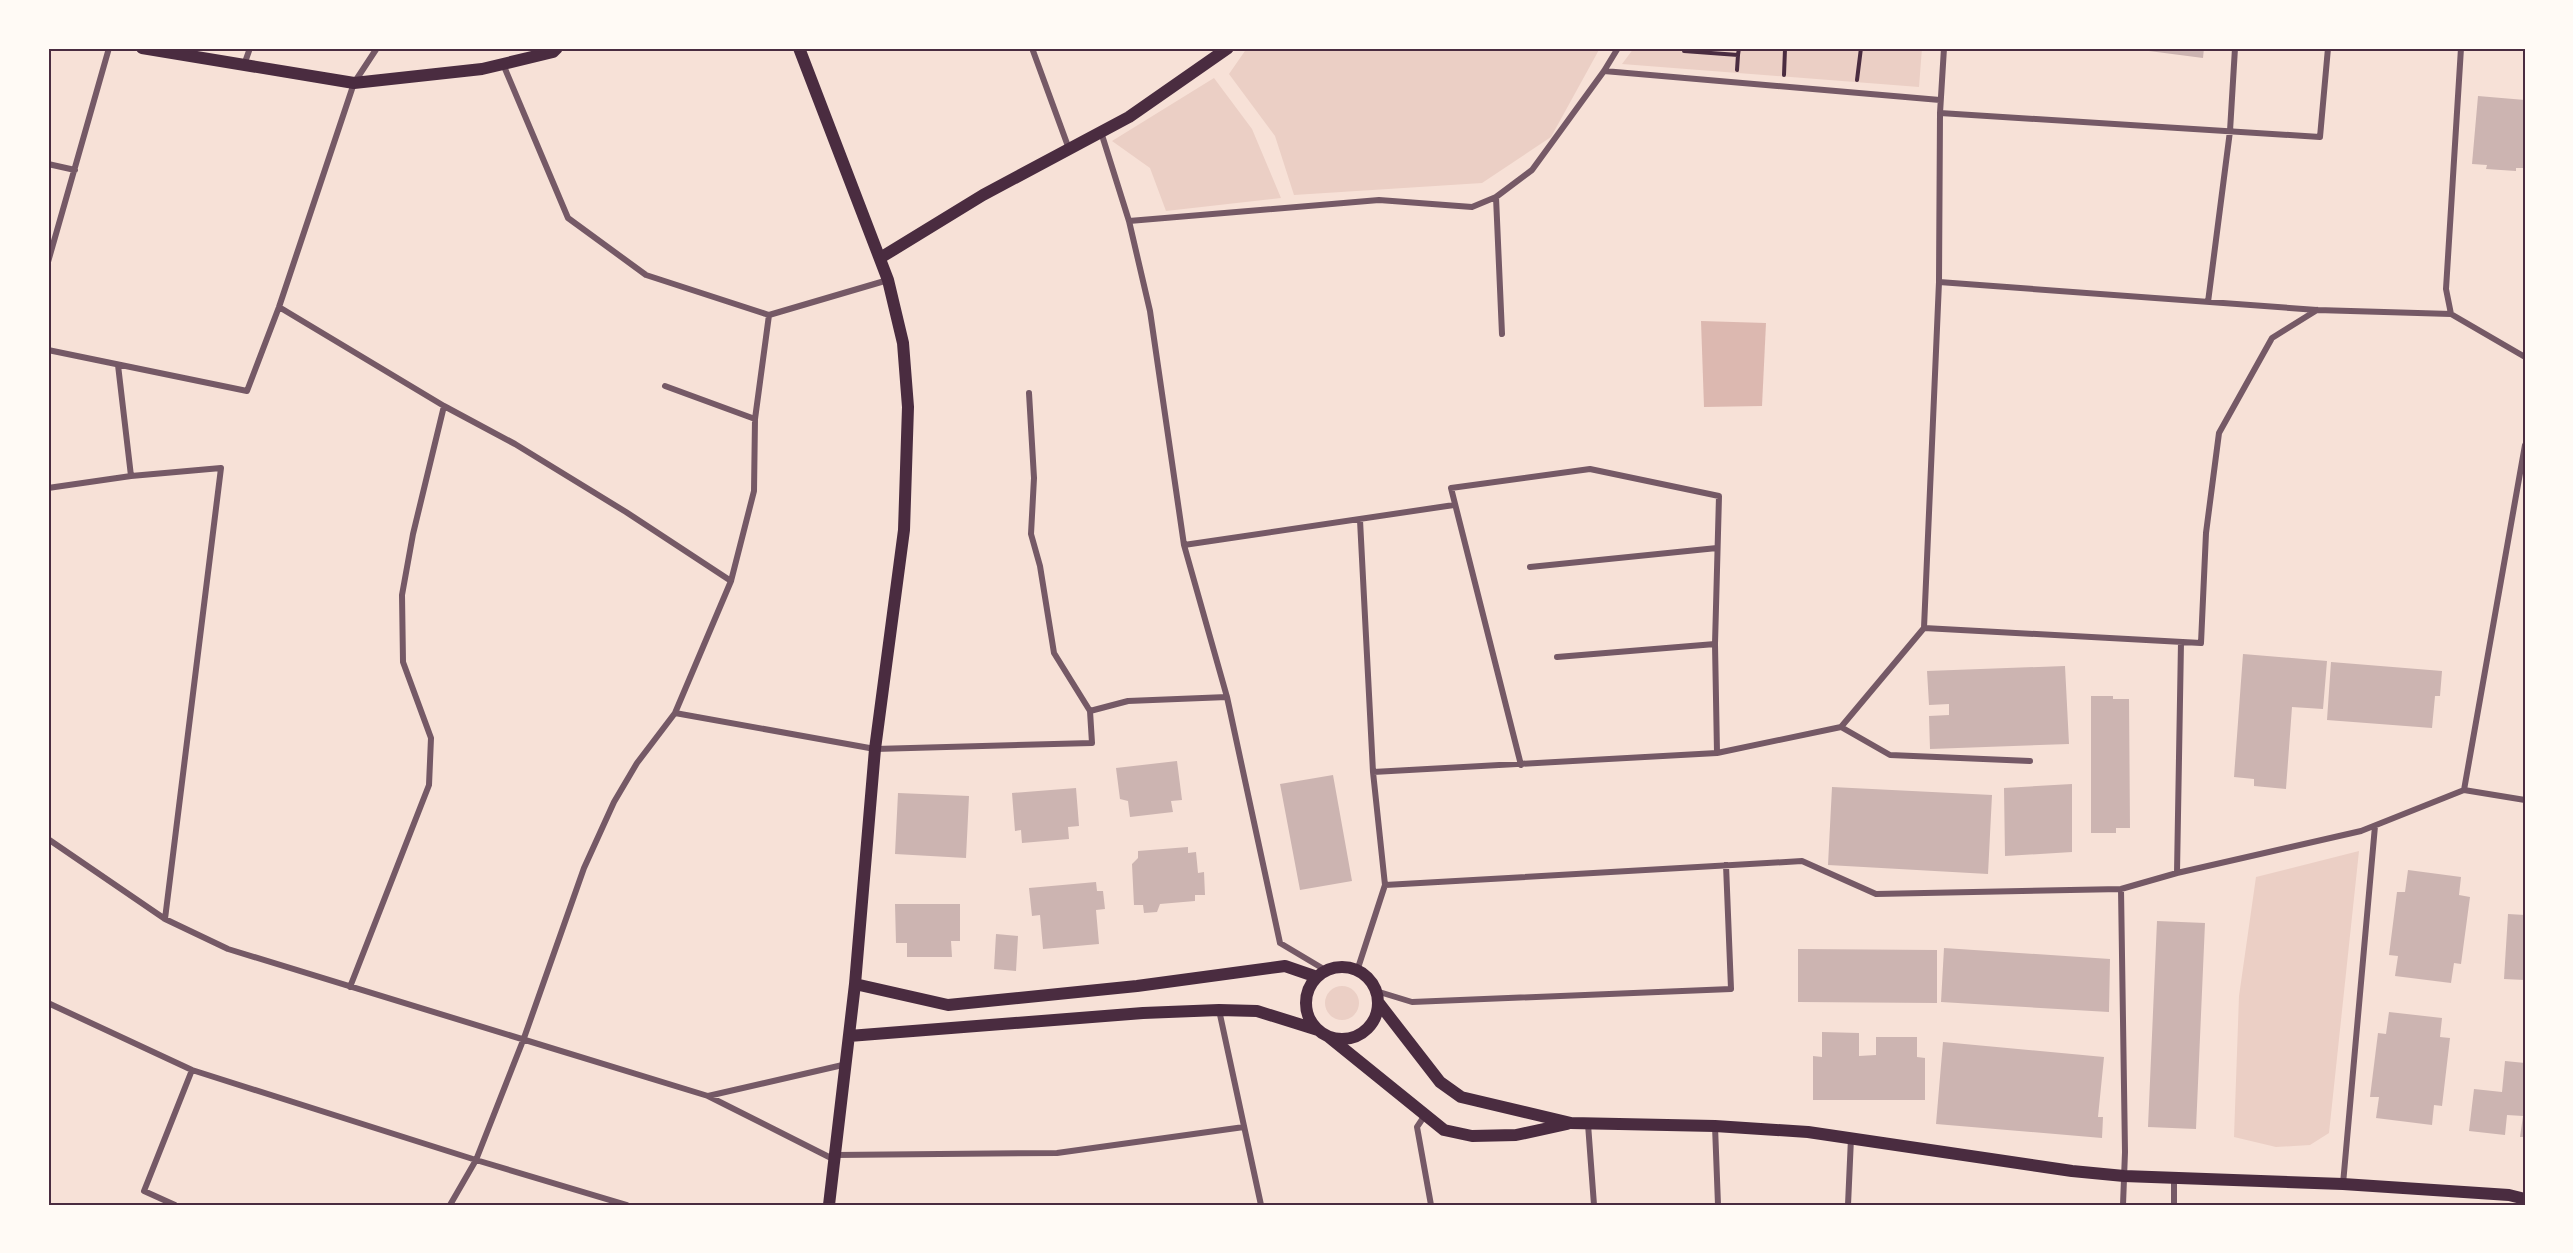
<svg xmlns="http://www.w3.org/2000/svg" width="2573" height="1253" font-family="Manrope,sans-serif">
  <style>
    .green { fill: #ebcfc5 }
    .water { fill: #dcb8b0 }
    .building { fill: #ccb4b1 }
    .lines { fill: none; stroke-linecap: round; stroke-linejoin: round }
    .path { stroke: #4a2c40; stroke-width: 4 }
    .minor { stroke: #755966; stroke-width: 6 }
    .secondary { stroke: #4a2c40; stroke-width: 12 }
    .neatline { fill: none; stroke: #4a2c40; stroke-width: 2 }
  </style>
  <rect width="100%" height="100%" fill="#f7e1d7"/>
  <path class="green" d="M1247,48h353l-49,89 -69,46 -188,12 -19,-59 -46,-62z
    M1634,48h288l-3,39 -297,-23z
    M1214,78l38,51 29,69 -115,13 -16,-43 -38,-27z
    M2359,851l-30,282 -19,12 -34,2 -42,-10 5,-141 17,-119z
    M1325 1003a17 17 0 1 1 34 0a17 17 0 1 1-34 0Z"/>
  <path class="water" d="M1701,321l65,2 -4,83 -58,1z"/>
  <path class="building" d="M2149,48h55l-1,10 -54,-7z
    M2478,96l47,4v68h-9v3l-30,-2 1,-4 -15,-1z
    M2243,654l84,7 -4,48 -31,-2 -6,82 -32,-3v-7l-20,-2z
    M2331,662l111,9 -2,25h-5l-3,32 -105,-8z
    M2065,666l4,78 -139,5 -1,-33 20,-1v-11l-20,1 -2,-34z
    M2091,696h22v3h16l1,129h-14v5h-25z
    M1177,761l5,39 -11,1 2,11 -43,5 -2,-16 -8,-2 -4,-31z
    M1333,775l19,106 -52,9 -20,-106z
    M2072,784v68l-67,4 -1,-68z
    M1832,787l160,8 -4,79 -160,-9z
    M1076,788l3,38 -11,1 1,12 -47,4 -1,-13 -6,1 -3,-38z
    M898,793l71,3 -3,62 -71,-4z
    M1188,847v6l8,-1 2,21 6,-1 1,23h-10v6l-35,3 -3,8 -13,1 -1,-8h-9l-2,-41 6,-6v-7z
    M2408,870l53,7 -2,18 11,2 -9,67 -7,-1 -3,20 -56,-7 3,-20 -9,-1 8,-63h8z
    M1096,882l1,9h6l2,18 -9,1 3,34 -56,5 -3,-34 -8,1 -3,-28z
    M895,904h65v37h-9l1,16h-45v-14h-11z
    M2508,914l17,1v65l-21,-1z
    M2157,921l48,2 -9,206 -48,-2z
    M996,934l22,2 -2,35 -22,-2z
    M1944,948l166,11 -1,53 -168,-10z
    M1798,949l139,1v53l-139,-1z
    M2389,1012l53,6 -2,19 10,1 -8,68 -8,-1 -2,20 -56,-7 3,-21h-9l8,-64 8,1z
    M1822,1032l37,1v23l17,-1v-18h41v20l8,1v42h-112v-44l9,1z
    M1943,1042l161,15 -6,60h5l-1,21 -166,-14z
    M2505,1061l20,2v74h-5l3,-21 -16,-1 -2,20 -36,-4 5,-42 28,3z"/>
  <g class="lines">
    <path class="path" d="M1684,48v3l54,4 1,-7
      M1901,48h21
      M1737,70l1,-15
      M1784,75l1,-26
      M1857,80l4,-32"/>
    <path class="minor" d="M1032,48l37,101
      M503,64l65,154 78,57 123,40
      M244,65l6,-17
      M1604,71l336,29
      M1940,113l380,24 8,-89
      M1101,132l28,89 21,90 34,234 43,152 53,246 47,28
      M48,164l27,6
      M1496,197l6,137
      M1129,221l250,-21 93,7 24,-10 36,-27 72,-99 14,-23
      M48,262l61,-214
      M1939,282l378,28 134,4 74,43
      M2208,302l22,-171 5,-83
      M279,307l165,99 71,38 111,68 105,69
      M2451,314l-5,-25 15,-241
      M48,350l199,41 32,-84 75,-224 23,-35
      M118,365l13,111
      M665,386l90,33
      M1029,393l5,85 -3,56 9,32 14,87 36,58
      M48,488l83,-12 90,-8 -56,451
      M1184,545l270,-40
      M1530,567l187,-19
      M1924,628l277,15 5,-110 13,-100 53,-95 45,-28
      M1557,657l158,-13
      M675,713l200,36 217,-6 -2,-32 38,-10 99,-4
      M1841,727l49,28 140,6
      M1521,765l-70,-277 139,-19 129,27 -4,148 2,109
      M1373,772l344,-19 124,-26 83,-99 15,-346 1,-169 4,-65
      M2464,790l61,-345
      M48,839l117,80 63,30 480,147 125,63
      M2177,873l4,-231
      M1385,885l417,-24 74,33 245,-5 56,-16 184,-42 103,-41 61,10
      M2121,889l4,263 -2,53
      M1357,971l28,-86 -12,-113 -13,-252
      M350,987l79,-202 2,-47 -28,-76 -1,-67 11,-61 31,-128
      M1376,991l36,11 319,-13 -5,-124
      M48,1003l144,67 284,90 151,45
      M1219,1010l42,195
      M708,1096l139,-32
      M1425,1115l-8,12 14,78
      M1588,1124l6,81
      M1715,1126l3,79
      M835,1155l222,-2 187,-26
      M2343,1184l32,-358
      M175,1205l-31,-14 48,-121
      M450,1205l26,-45 48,-122 60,-170 30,-66 23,-39 38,-50 56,-132 23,-90 1,-72 14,-104 119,-35
      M1848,1205l3,-67
      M2174,1205v-28"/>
    <path class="secondary" d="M142,48l212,35 128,-14 71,-17 4,-4
      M799,48l89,232 15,63 5,64 -4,123 -29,219 -20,235 -26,221
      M880,258l103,-63 146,-78 99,-69
      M1306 1003a36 36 0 1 1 72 0a36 36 0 1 1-72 0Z
      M855,984l93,21 189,-19 148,-20 32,11
      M1378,1002l62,80 21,15 110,26 144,3 93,6 264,39 52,5 219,8 166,11 16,4
      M849,1036l294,-23 76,-3 38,1 61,19
      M1329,1037l115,93 28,6 44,-1 51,-11"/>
  </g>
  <rect width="2573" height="1253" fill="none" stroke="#fffaf5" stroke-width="99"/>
  <rect x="50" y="50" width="2474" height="1154" class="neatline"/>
</svg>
